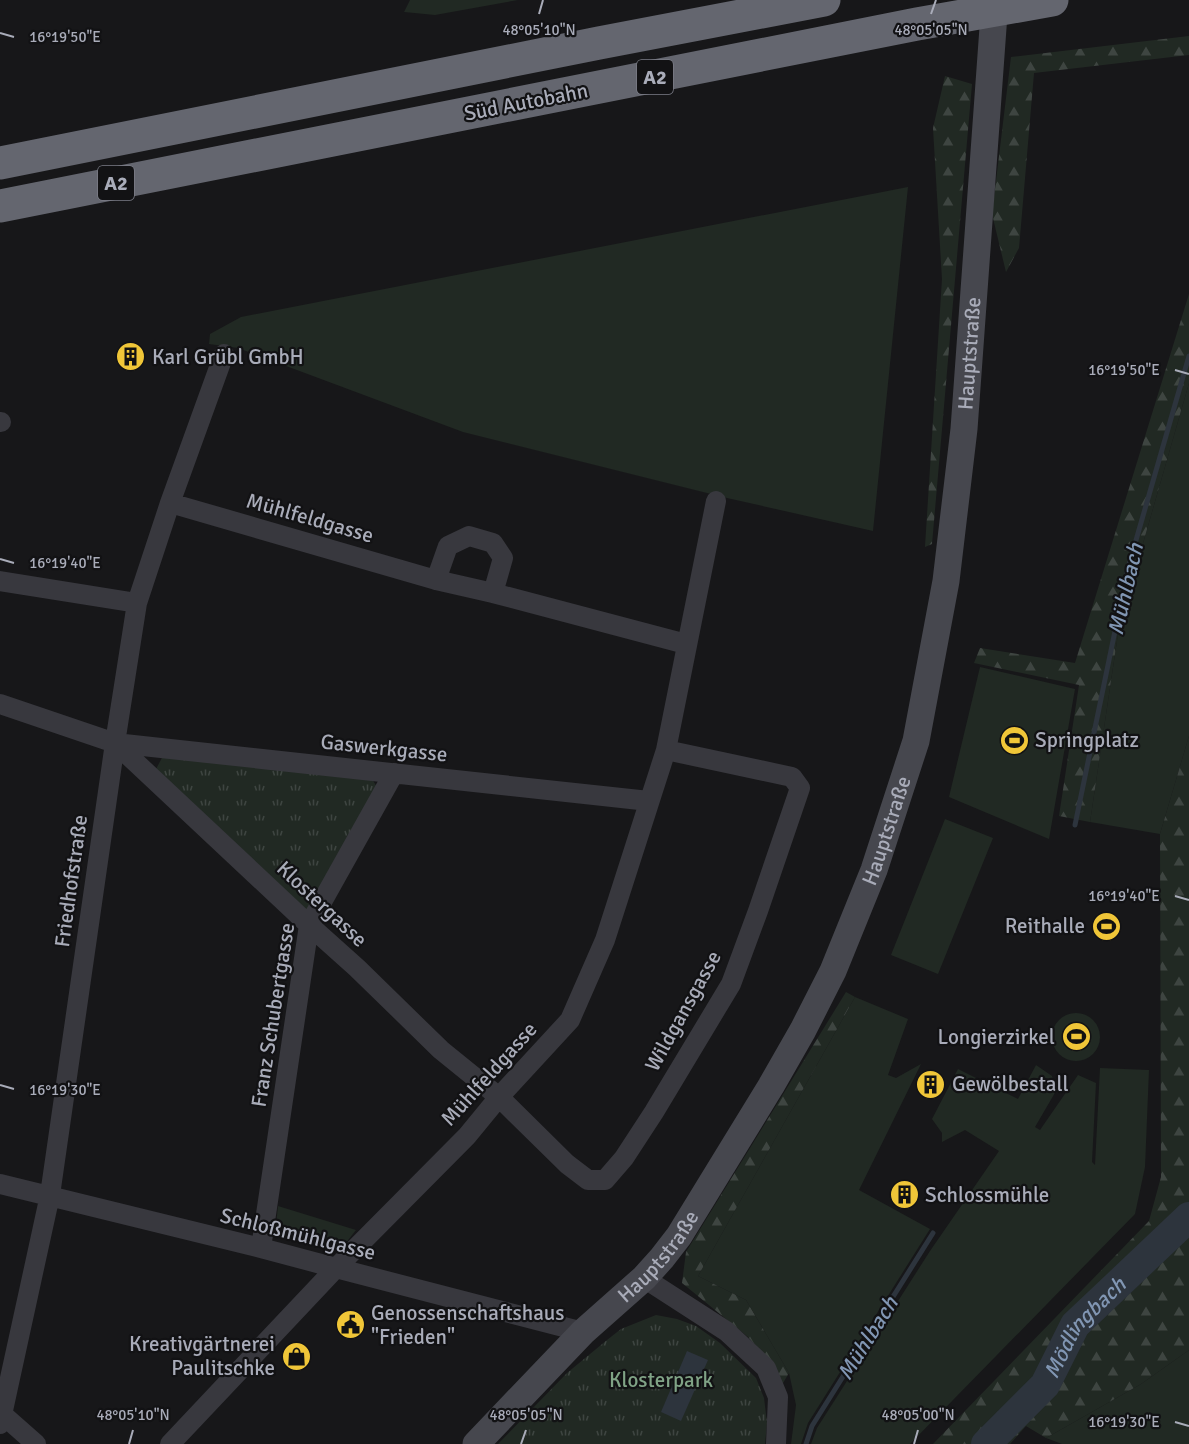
<svg xmlns="http://www.w3.org/2000/svg" width="1189" height="1444" font-family="Signika,sans-serif">
  <style>
    .grass { fill: #212923 }
    .forest { fill: url(#forest-firs) }
    .park { fill: url(#park-tufts) }
    .water { fill: #2d343d }
    .lines { fill: none; stroke-linecap: round; stroke-linejoin: round }
    .stream { stroke: #2d343d; stroke-width: 5 }
    .river { stroke: #2d343d; stroke-width: 30 }
    .street { stroke: #38383e; stroke-width: 20 }
    .secondary { stroke: #46474e; stroke-width: 27 }
    .highway { stroke: #64666f; stroke-width: 33 }
    .ticks { fill: none; stroke: #a9acb9; stroke-width: 2 }
    .labels { text-anchor: middle; stroke-width: 4.5; stroke-linejoin: round; paint-order: stroke }
    .shield { fill: #121214; stroke: #7c7e88; stroke-width: 1.5 }
    .shield-label { font-size: 20px; font-weight: bold; fill: #a9acb9 }
    .street-label { font-size: 21px; fill: #a9acb9; stroke: #121214 }
    .poi-label { font-size: 21px; fill: #a9acb9; stroke: #121214; text-anchor: start }
    .park-label { font-size: 21px; fill: #80a386; stroke: #121214 }
    .water-label { font-size: 22px; font-style: italic; fill: #8196b3; stroke: #121214 }
    .ticks-label { font-size: 15px; text-anchor: middle; fill: #a9acb9; stroke: #121214; stroke-width: 4.5; stroke-linejoin: round; paint-order: stroke }
  </style>
  <defs>
    <pattern id="forest-firs" width="22" height="20" patternUnits="userSpaceOnUse" patternTransform="scale(1.5)"><rect width="22" height="20" fill="#212923"/><path d="M5 1l3.5 6h-7zM16 11l3.5 6h-7z" fill="#3e4541"/></pattern>
    <pattern id="park-tufts" width="24" height="20" patternUnits="userSpaceOnUse" patternTransform="scale(1.5)"><rect width="24" height="20" fill="#212923"/><path d="M3 7l-1-3M5 7V3M7 7l1-3M15 17l-1-3M17 17v-4M19 17l1-3" fill="none" stroke="#3e4541"/></pattern>
  </defs>
  <rect width="100%" height="100%" fill="#171719"/>
  <path class="grass" d="M410,0h108l-83,15 -31,-3z
    M908,187l-35,344 -146,-33 -264,-66 -225,-84 -29,-4 1,-10 31,-17z
    M1189,383v353l-29,98 -70,-12 29,-195z
    M980,667l95,22 -26,150 -100,-42z
    M945,819l48,19 -55,136 -47,-19z
    M855,997l53,22 -20,56 8,3 25,-14 -62,126 71,39 -122,194 -7,21h-10l5,-39 -7,-32 -43,-73 -48,-24z
    M1052 1037a24 24 0 1 1 48 0a24 24 0 1 1-48 0Z
    M1036,1065l16,11 4,15 -21,36 5,3 38,-55 18,8 -4,79 3,3 5,-97 49,2 -4,97 -10,47 -225,230h-99l6,-16 113,-177 69,-100 -34,-21 -23,12v-9l-10,-14 26,-50 60,30z
    M278,1206l78,24 -11,14 -29,3 -41,-13z
    M1189,1350v94h-127l-16,-6 95,-54z"/>
  <path class="forest" d="M1189,36v19l-155,18 -15,175 -13,24 -14,-58 19,-157z
    M945,76l27,8 -40,460 -7,3 17,-268 -9,-151z
    M1189,294v89l-70,244 -29,195 -31,-6 20,-131 -105,-22 6,-15 95,15z
    M1189,736v614l-48,34 -95,54 -20,-12 -16,18h-77l216,-223 12,-44 -1,-343z
    M846,992l9,5 -157,279 48,24 43,73 -9,15 -7,-23 -25,-28 -66,-54 4,-31z"/>
  <path class="park" d="M163,756l208,21 7,12 -69,122 -15,-4 -139,-136z
    M656,1315l21,4 19,7 24,17 36,35 8,20 3,25 -2,21h-267l69,-71 40,-33 14,-11z"/>
  <path class="water" d="M687,1351l21,9 -27,61 -20,-9z"/>
  <g class="lines">
    <path class="stream" d="M1075,825l53,-257 61,-212
      M806,1444l6,-18 121,-193"/>
    <path class="river" id="s1" d="M986,1444l59,-59 30,-60 114,-108"/>
    <path class="street" d="M0,422h1
      M170,503l266,77 57,13 193,51
      M436,580l12,-34 21,-10 24,7 10,15 -10,35
      M0,581l137,22
      M0,704l115,39 534,58
      M115,743l194,182 48,43 84,82 58,47 68,67 21,16h17l19,-22 30,-46 77,-128 27,-73 42,-123 -8,-11 -126,-27
      M0,1184l261,64 75,20 247,64
      M261,1248l48,-323 85,-152
      M644,1278l82,53 40,37 12,29 -2,47
      M0,1414h2l34,30
      M0,1424l50,-229 65,-452 22,-140 33,-100 54,-149
      M170,1444l166,-176 131,-132 32,-39 71,-77 35,-80 61,-190 50,-249"/>
    <path class="secondary" id="s2" d="M476,1444l107,-112 61,-54 18,-20 17,-22 92,-150 32,-56 30,-59 41,-101 42,-129 30,-160 18,-152 31,-429"/>
    <path class="highway" d="M0,163l599,-120 225,-43
      M0,206l917,-182 135,-24"/>
  </g>
  <path class="ticks" d="M539,14l4,-14M931,14l5,-14M0,33l14,4M1175,370l14,4M0,559l14,4M1175,896l14,4M0,1085l14,4M1175,1422l14,4M129,1444l4,-14M521,1444l5,-14M914,1444l4,-14"/>
  <defs>
    <symbol id="building-disc" viewBox="-11 -11 22 22"><circle r="9.5" fill="#f0c638" stroke="#121214"/><path d="M-4-6H4V6H1V3H-1V6H-4ZM-2.5-4.3h1.7v1.8h-1.7ZM.8-4.3h1.7v1.8H.8ZM-2.5-1h1.7V.8h-1.7ZM.8-1h1.7V.8H.8Z" fill="#111"/></symbol>
    <symbol id="stadium-disc" viewBox="-11 -11 22 22"><circle r="9.5" fill="#f0c638" stroke="#121214"/><path d="M0-5a6.5 5 0 1 0 0 10a6.5 5 0 1 0 0-10ZM-3.5-1.8h7v3.6h-7Z" fill="#111"/></symbol>
    <symbol id="civic-disc" viewBox="-11 -11 22 22"><circle r="9.5" fill="#f0c638" stroke="#121214"/><path d="M-.6-6.5H3V-4.5H.6V-3L4-1V1h2V6H-6V1h2V-1L-.6-3ZM-1.2 2.5V6h2.4V2.5Z" fill="#111"/></symbol>
    <symbol id="shop-disc" viewBox="-11 -11 22 22"><circle r="9.5" fill="#f0c638" stroke="#121214"/><path d="M-5-2.5h2.3a2.7 3.5 0 0 1 5.4 0H5L5.5 6h-11ZM-1.5-2.5h3a1.5 2.3 0 0 0-3 0Z" fill="#111"/></symbol>
  </defs>
  <g fill-rule="evenodd">
    <use href="#building-disc" x="114" y="340" width="33" height="33"/>
    <use href="#stadium-disc" x="998" y="724" width="33" height="33"/>
    <use href="#stadium-disc" x="1090" y="910" width="33" height="33"/>
    <use href="#stadium-disc" x="1060" y="1020" width="33" height="33"/>
    <use href="#building-disc" x="914" y="1068" width="33" height="33"/>
    <use href="#building-disc" x="888" y="1178" width="33" height="33"/>
    <use href="#civic-disc" x="334" y="1308" width="33" height="33"/>
    <use href="#shop-disc" x="280" y="1340" width="33" height="33"/>
  </g>
  <g class="labels">
    <g class="shield">
      <rect x="637" y="60" width="36" height="34" rx="4.5"/>
      <rect x="98" y="166" width="36" height="34" rx="4.5"/>
    </g>
    <g class="shield-label">
      <text x="655" y="84">A2</text>
      <text x="116" y="190">A2</text>
    </g>
    <g class="street-label">
      <text transform="translate(526 102) rotate(-11)" y="7">Süd Autobahn</text>
      <text dy="7" stroke="none"><textPath href="#s2" startOffset="1234">Hauptstraße</textPath></text>
      <text transform="translate(310 518) rotate(16)" y="7">Mühlfeldgasse</text>
      <text transform="translate(384 748) rotate(6)" y="7">Gaswerkgasse</text>
      <text dy="7" stroke="none"><textPath href="#s2" startOffset="748">Hauptstraße</textPath></text>
      <text transform="translate(71 881) rotate(-82)" y="7">Friedhofstraße</text>
      <text transform="translate(322 904) rotate(43)" y="7">Klostergasse</text>
      <text transform="translate(683 1011) rotate(-61)" y="7">Wildgansgasse</text>
      <text transform="translate(273 1015) rotate(-81)" y="7">Franz Schubertgasse</text>
      <text transform="translate(489 1074) rotate(-48)" y="7">Mühlfeldgasse</text>
      <text transform="translate(298 1234) rotate(14)" y="7">Schloßmühlgasse</text>
      <text dy="7" stroke="none"><textPath href="#s2" startOffset="262">Hauptstraße</textPath></text>
    </g>
    <g class="poi-label">
      <text x="152" y="364">Karl Grübl GmbH</text>
      <text x="1035" y="747">Springplatz</text>
      <text x="1085" y="933" text-anchor="end">Reithalle</text>
      <text x="1055" y="1044" text-anchor="end">Longierzirkel</text>
      <text x="952" y="1091">Gewölbestall</text>
      <text x="925" y="1202">Schlossmühle</text>
      <text x="371" y="1320">Genossenschaftshaus<tspan x="371" dy="24">"Frieden"</tspan></text>
      <text x="275" y="1351" text-anchor="end">Kreativgärtnerei<tspan x="275" dy="24">Paulitschke</tspan></text>
    </g>
    <g class="park-label">
      <text x="661" y="1387">Klosterpark</text>
    </g>
    <g class="water-label">
      <text transform="translate(1125 589) rotate(-77)" y="8">Mühlbach</text>
      <text dy="8" stroke="none"><textPath href="#s1" startOffset="154">Mödlingbach</textPath></text>
      <text transform="translate(867 1338) rotate(-58)" y="8">Mühlbach</text>
    </g>
  </g>
  <g class="ticks-label">
    <text x="539" y="35">48°05'10"N</text>
    <text x="931" y="35">48°05'05"N</text>
    <text x="65" y="42">16°19'50"E</text>
    <text x="1124" y="375">16°19'50"E</text>
    <text x="65" y="568">16°19'40"E</text>
    <text x="1124" y="901">16°19'40"E</text>
    <text x="65" y="1095">16°19'30"E</text>
    <text x="133" y="1420">48°05'10"N</text>
    <text x="526" y="1420">48°05'05"N</text>
    <text x="918" y="1420">48°05'00"N</text>
    <text x="1124" y="1427">16°19'30"E</text>
  </g>
</svg>
